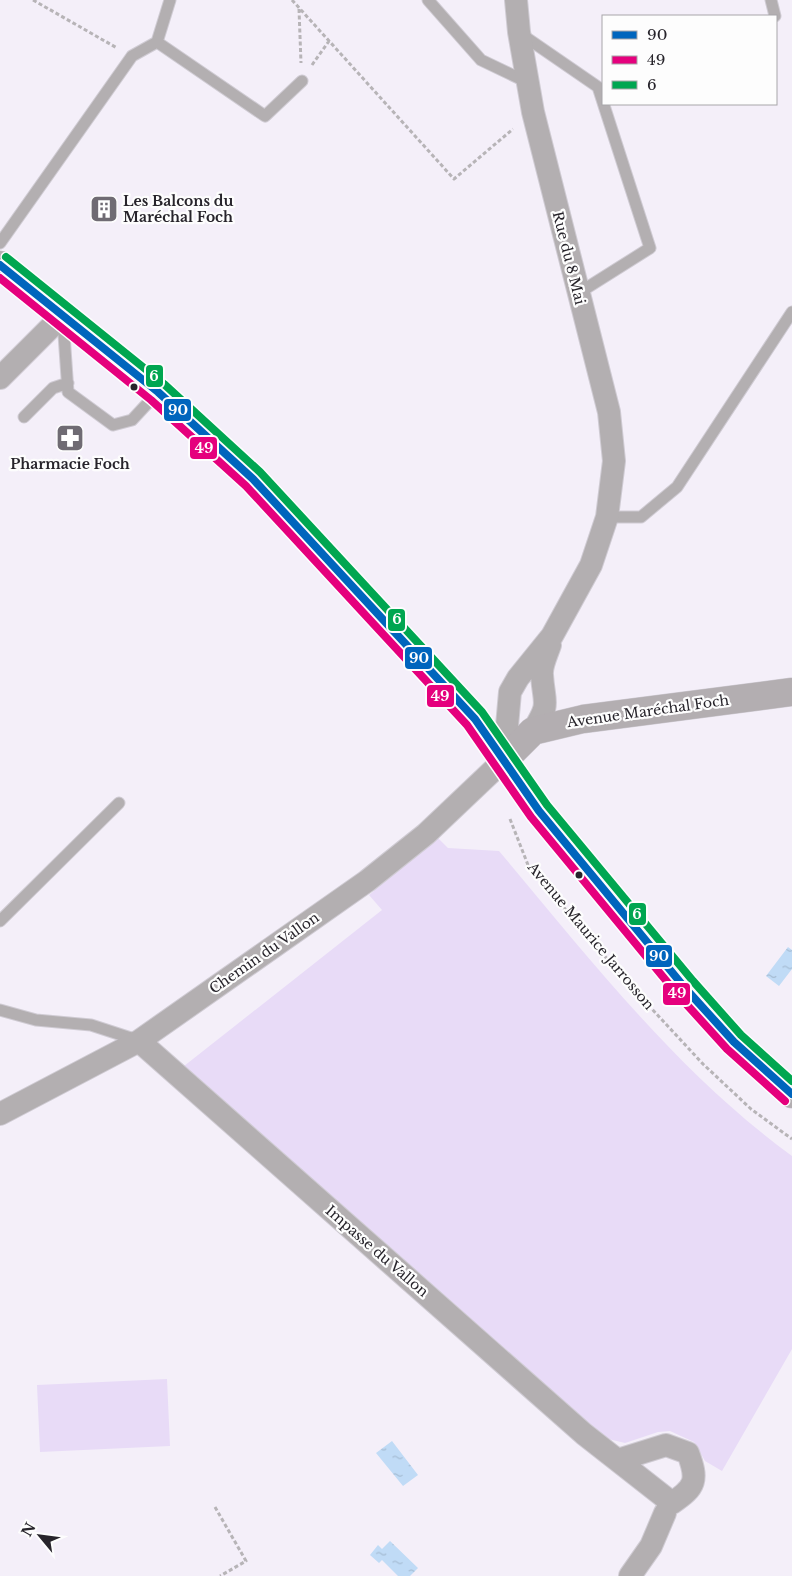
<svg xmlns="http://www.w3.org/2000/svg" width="792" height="1576" font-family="'Libre Baskerville',serif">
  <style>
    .garden { fill: #e8dbf7 }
    .water { fill: url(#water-ripples) }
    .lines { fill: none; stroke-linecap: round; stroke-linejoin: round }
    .lane-casing { stroke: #cfcbd3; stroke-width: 13 }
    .street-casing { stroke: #cfcbd3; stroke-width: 24 }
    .secondary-casing { stroke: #cfcbd3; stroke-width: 29 }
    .path { stroke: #b7b4b7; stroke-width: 3; stroke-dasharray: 4 2.5; stroke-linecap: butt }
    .lane { stroke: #b3afb1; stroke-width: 11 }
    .street { stroke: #b3afb1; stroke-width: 22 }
    .secondary { stroke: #b3aeb1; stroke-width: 28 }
    .bus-1-casing { stroke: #fdfdfd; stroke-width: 11 }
    .bus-2-casing { stroke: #fdfdfd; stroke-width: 11 }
    .bus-3-casing { stroke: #fdfdfd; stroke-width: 11 }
    .bus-1 { stroke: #0065bd; stroke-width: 8 }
    .bus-2 { stroke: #e5007d; stroke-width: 8 }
    .bus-3 { stroke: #00a651; stroke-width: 8 }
    .bus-dot { fill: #27242b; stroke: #fdfdfd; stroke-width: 2 }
    .labels { text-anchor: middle; stroke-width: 4.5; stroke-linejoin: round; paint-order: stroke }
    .poi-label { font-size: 14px; font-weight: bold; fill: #27242b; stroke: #fdfdfd; text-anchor: start }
    .street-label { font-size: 14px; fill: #27242b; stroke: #fdfdfd }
    .line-badge { stroke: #fdfdfd; stroke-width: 2 }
    .badge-label { font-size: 14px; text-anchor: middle; font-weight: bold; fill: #fff }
  </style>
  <defs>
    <pattern id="water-ripples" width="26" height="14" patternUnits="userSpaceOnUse" patternTransform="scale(1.25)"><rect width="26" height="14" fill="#c0dbf6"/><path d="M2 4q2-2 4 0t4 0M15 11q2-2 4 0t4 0" fill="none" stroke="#a5bcd3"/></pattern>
  </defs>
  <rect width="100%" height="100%" fill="#f4eff9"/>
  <path class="garden" d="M438,838l10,10 51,3c91,108 178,221 293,305v193l-70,122 -17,-10 -11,-19 -24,-11 -12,1 -33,11 -29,-7 -417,-366 203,-160 -13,-15z
    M167,1379l3,67 -130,6 -3,-67z"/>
  <path class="water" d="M788,947l4,3v19l-13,17 -13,-10z
    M392,1441l26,34 -15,11 -27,-33z
    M390,1541l28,27 -8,8h-12l-16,-16 -3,3 -9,-8 8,-10 4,4z"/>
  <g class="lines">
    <defs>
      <path id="lane" d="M428,0l53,60 48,23
        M771,0l4,16
        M521,34l77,53 52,161 -73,46
        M157,42l13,-42
        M0,243l132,-187 25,-14 108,74 37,-35
        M63,320l5,72 45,33 19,-5 26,-28
        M24,417l29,-29 15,-5
        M607,517h34l36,-30 115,-175
        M0,921l119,-118
        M0,1010l36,10 55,5 46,15"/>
      <path id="street" d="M0,378l63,-63
        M533,731c18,-30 11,-25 9,-56 -1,-9 5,-21 8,-30
        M139,1041l445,393 88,69c24,-16 26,-23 16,-50l-22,-8 -48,15
        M0,1114l139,-73 228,-160 59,-47 78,-74 6,-68 8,-14 34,-42 39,-71 16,-48 7,-56 -5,-49 -76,-300 -14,-80 -3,-32
        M630,1576l21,-30 14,-33"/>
      <path id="secondary" d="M0,265l158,127 95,87 222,240 64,92 146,177 49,54 58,52
        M504,760l29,-29 50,-12 209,-27"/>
    </defs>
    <use href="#lane" class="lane-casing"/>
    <use href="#street" class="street-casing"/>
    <use href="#secondary" class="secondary-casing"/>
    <path class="path" d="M33,0l84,48
      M292,0l162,179 59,-50
      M299,9l2,54
      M312,65l17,-24
      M510,819l18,46 96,114 79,85 48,45 41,30
      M215,1507l31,54 -26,15"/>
    <use href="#lane" class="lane"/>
    <use href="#street" class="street"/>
    <use href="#secondary" class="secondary"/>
    <defs>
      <path id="bus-1" d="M0,265l158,127 95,87 222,240 64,92 146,177 49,54 58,52"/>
      <path id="bus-2" d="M0,278l151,122 95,86 221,239 64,92 147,178 49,54 58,52"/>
      <path id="bus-3" d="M6,257l158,127 96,88 222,240 65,93 146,176 48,54 51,46"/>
    </defs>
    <use href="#bus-1" class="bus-1-casing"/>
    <use href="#bus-2" class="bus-2-casing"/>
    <use href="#bus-3" class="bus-3-casing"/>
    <use href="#bus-1" class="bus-1"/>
    <use href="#bus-2" class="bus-2"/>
    <use href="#bus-3" class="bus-3"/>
  </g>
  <defs>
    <symbol id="building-square" viewBox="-11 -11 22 22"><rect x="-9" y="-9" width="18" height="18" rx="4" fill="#6f6b73" stroke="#fdfdfd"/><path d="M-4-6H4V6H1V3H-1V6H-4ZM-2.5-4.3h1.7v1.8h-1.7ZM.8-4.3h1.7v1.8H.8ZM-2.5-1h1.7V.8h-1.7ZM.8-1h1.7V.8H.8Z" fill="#fff"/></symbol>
    <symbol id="pharmacy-square" viewBox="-11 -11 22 22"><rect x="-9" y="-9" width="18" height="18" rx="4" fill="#6f6b73" stroke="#fdfdfd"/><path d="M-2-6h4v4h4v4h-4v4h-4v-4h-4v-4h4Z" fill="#fff"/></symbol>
  </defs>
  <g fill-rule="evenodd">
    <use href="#building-square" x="88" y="193" width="32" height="32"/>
    <use href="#pharmacy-square" x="54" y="422" width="32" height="32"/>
  </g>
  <g class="bus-dot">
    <circle cx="134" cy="387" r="4.5"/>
    <circle cx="579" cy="875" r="4.5"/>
  </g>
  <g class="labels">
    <g class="poi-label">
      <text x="123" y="206">Les Balcons du<tspan x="123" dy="16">Maréchal Foch</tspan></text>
      <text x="70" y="469" text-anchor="middle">Pharmacie Foch</text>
    </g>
    <g class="street-label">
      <text transform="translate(569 258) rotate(76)" y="5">Rue du 8 Mai</text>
      <text transform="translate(648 711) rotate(-8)" y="5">Avenue Maréchal Foch</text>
      <text transform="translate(591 936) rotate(50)" y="5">Avenue Maurice Jarrosson</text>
      <text transform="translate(264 953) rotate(-35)" y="5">Chemin du Vallon</text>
      <text transform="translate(377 1251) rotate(41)" y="5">Impasse du Vallon</text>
    </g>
  </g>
  <g class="line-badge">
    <rect x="145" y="364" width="19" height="24" rx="5" fill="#00a651"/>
    <rect x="163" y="398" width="29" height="24" rx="5" fill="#0065bd"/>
    <rect x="189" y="436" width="29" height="24" rx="5" fill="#e5007d"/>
    <rect x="387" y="608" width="19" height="24" rx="5" fill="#00a651"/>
    <rect x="404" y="646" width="29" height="24" rx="5" fill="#0065bd"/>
    <rect x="426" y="684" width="29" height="24" rx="5" fill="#e5007d"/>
    <rect x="628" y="902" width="19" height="24" rx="5" fill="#00a651"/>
    <rect x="645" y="944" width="28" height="24" rx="5" fill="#0065bd"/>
    <rect x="662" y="982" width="29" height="24" rx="5" fill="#e5007d"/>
  </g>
  <g class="badge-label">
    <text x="154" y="381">6</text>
    <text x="178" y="415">90</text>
    <text x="204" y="453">49</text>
    <text x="397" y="624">6</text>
    <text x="419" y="663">90</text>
    <text x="440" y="701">49</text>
    <text x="637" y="919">6</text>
    <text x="659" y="961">90</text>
    <text x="677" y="998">49</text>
  </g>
  <rect x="602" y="15" width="175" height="90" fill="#fdfdfd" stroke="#a7a6a9"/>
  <rect x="612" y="31" width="25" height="8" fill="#0065bd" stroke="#a7a6a9"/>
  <text x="647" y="40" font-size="15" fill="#27242b">90</text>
  <rect x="612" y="56" width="25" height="8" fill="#e5007d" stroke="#a7a6a9"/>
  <text x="647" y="65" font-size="15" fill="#27242b">49</text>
  <rect x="612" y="81" width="25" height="8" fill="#00a651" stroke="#a7a6a9"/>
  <text x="647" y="90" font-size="15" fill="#27242b">6</text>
  <g transform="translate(40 1536) rotate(299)" stroke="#fdfdfd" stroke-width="4" paint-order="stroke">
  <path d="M0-4L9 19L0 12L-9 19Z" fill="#27242b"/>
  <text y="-8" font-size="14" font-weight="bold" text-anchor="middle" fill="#27242b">N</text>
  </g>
</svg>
